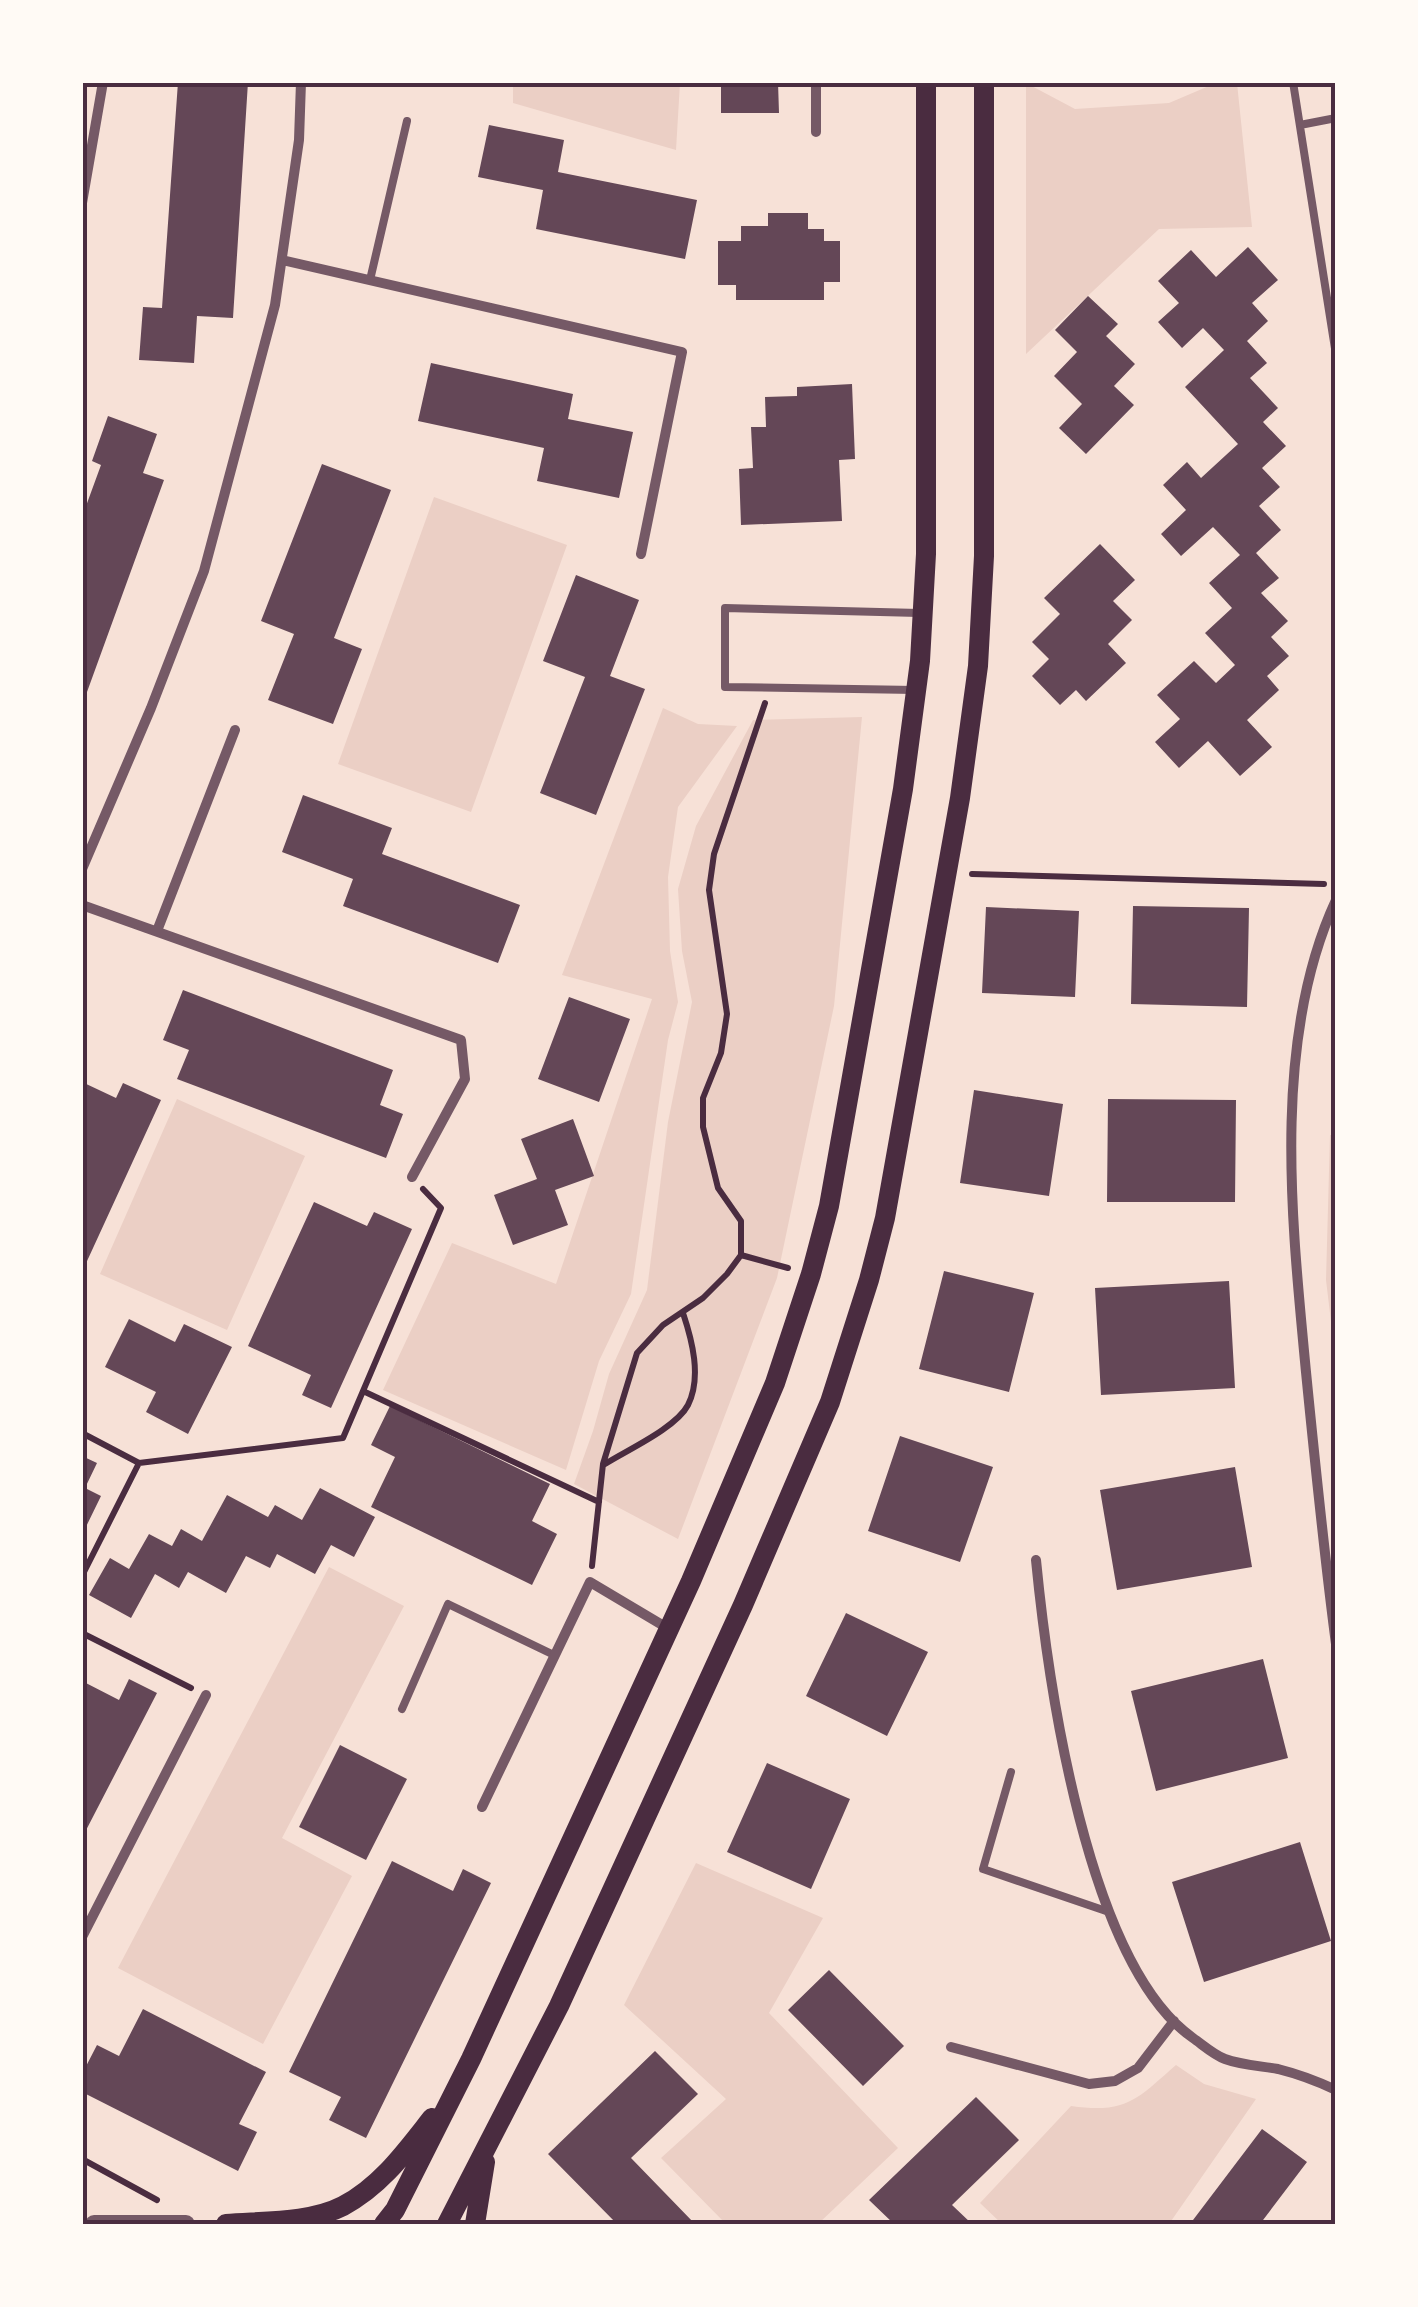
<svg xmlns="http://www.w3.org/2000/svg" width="1418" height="2307" font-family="Overpass,sans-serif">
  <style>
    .green { fill: #ebcfc5 }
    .building { fill: #644757 }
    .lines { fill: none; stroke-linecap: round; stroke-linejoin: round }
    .path { stroke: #4a2c40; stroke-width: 6 }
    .service { stroke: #755966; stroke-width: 8 }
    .minor { stroke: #755966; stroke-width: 10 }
    .tertiary { stroke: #755966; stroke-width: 18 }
    .secondary { stroke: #4a2c40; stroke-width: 20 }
    .neatline { fill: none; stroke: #4a2c40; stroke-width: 4 }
  </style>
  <rect width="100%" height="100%" fill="#f7e1d7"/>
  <path class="green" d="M513,83h167l-4,67 -163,-47z
    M1026,83l49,26 94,-6 47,-20h21l15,144 -93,2 -133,125z
    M434,497l133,48 -96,267 -133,-48z
    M663,708l35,16 39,2 -59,81 -10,70 2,74 8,51 -10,38 -37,254 -32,67 -33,109 -183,-80 69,-147 104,41 96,-285 -90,-24z
    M862,717l-28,289 -57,272 -99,261 -104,-55 19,-53 16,-57 38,-84 21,-168 24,-120 -10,-51 -4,-62 18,-63 57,-106z
    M177,1099l128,57 -78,174 -127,-56z
    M1330,1135h6l-1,220 -9,-75z
    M329,1567l75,39 -122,232 70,38 -89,168 -145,-76z
    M696,1863l127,55 -54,95 129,135 -80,76h-92l-65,-66 65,-59 -102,-94z
    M1176,2065l28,19 52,15 -87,125h-167l-22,-21 91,-97c56,8 66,-7 105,-41z"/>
  <path class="building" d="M178,82h70l-15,236 -36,-2 -3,47 -55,-3 4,-53 19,1z
    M721,82h57l1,31h-58z
    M489,125l75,15 -6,32 139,28 -12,59 -149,-30 7,-39 -65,-13z
    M768,213h40v16h16v12h16v41h-16v18h-88v-15h-18v-44h23v-15h27z
    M1248,247l30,33 -26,23 16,18 -21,20 20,22 -17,15 28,30 -15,14 23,24 -24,22 18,19 -21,19 22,24 -25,23 23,25 -18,15 27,28 -17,16 18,19 -22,20 12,14 -32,30 25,27 -32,29 -32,-35 -29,27 -24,-26 25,-23 -23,-24 37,-34 22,22 19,-18 -30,-32 27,-25 -23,-25 31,-28 -27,-28 -32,29 -20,-22 25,-24 -23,-25 24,-23 14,16 37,-34 -53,-57 39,-37 -21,-22 -21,20 -24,-26 21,-19 -21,-22 33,-31 25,27z
    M1088,296l30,28 -12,12 29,28 -21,22 20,19 -48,49 -27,-26 23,-24 -28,-28 23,-24 -22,-22z
    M431,363l142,31 -5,25 65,13 -14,66 -82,-17 7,-33 -126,-27z
    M852,384l3,75 -16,1 3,61 -101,4 -2,-56 14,-1 -2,-41h15l-1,-30 32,-1v-9z
    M108,416l49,18 -14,39 21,7 -81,223 -1,-186 19,-52 -9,-4z
    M322,464l69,26 -57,148 28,11 -29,75 -65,-24 26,-66 -33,-13z
    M1100,544l35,36 -22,21 19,19 -24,24 18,19 -40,38 -10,-11 -16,15 -28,-29 17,-17 -17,-17 28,-28 -16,-16z
    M576,575l63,25 -29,76 35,13 -49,126 -56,-22 45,-116 -42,-16z
    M303,795l89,33 -10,26 138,51 -22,58 -155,-57 10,-27 -71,-27z
    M1133,906l116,2 -2,99 -116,-3z
    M986,907l93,4 -4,86 -93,-4z
    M183,990l210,80 -13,35 23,9 -17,44 -209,-79 12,-29 -26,-10z
    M569,997l61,22 -31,83 -61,-23z
    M82,1082l34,16 7,-15 38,17 -79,172z
    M974,1090l89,14 -14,92 -89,-13z
    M1108,1099l128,1 -1,102h-128z
    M573,1119l21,57 -39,14 13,35 -55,20 -19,-50 43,-16 -16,-40z
    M314,1202l53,24 7,-14 38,17 -81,179 -29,-13 9,-20 -63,-29z
    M944,1271l90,22 -25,99 -90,-23z
    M1229,1281l6,107 -134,7 -6,-107z
    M129,1319l46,23 9,-18 48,23 -44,87 -42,-22 10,-20 -51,-25z
    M390,1406l160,78 -18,37 25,13 -25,51 -161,-78 24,-50 -24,-12z
    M900,1436l93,31 -33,95 -92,-31z
    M82,1456l15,7 -12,25 16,8 -19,39z
    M1235,1467l17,100 -135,23 -17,-100z
    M320,1488l55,29 -21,40 -23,-12 -16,29 -38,-20 -7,14 -24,-12 -20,37 -38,-21 -9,16 -24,-14 -24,44 -42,-23 21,-37 19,11 20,-35 23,12 9,-17 21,12 25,-46 41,22 7,-12 27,15z
    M846,1613l82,39 -41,84 -81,-40z
    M1263,1659l25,99 -132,33 -25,-100z
    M129,1679l28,14 -75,145v-157l37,19z
    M340,1745l67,34 -41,81 -67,-33z
    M767,1763l83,36 -39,90 -84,-37z
    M1300,1842l31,99 -127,41 -32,-100z
    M392,1861l61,30 10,-22 28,14 -125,255 -37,-18 12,-23 -52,-25z
    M829,1970l75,76 -41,40 -75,-76z
    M143,2009l123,63 -27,52 18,8 -19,39 -156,-79v-18l15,-29 22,11z
    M655,2051l43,43 -67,64 64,66h-78l-69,-70z
    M976,2097l43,43 -67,65 20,19h-78l-25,-24z
    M1262,2129l45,33 -47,62h-70z"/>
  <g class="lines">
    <path class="path" d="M972,874l352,10
      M741,1255l47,13
      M363,1391l236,111
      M82,1433l57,30
      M605,1464c22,-14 71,-36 83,-59 14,-28 4,-65 -5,-92
      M592,1566l11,-102 34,-111 26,-28 40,-27 24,-24 14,-19v-34l-23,-33 -15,-61v-29l18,-45 6,-39 -18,-124 5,-36 51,-151
      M82,1576l57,-113 204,-25 98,-230 -18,-19
      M82,1633l109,55
      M82,2159l75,41"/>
    <path class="service" d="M1293,82l43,273
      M1300,125l36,-7
      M370,280l37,-159
      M915,690l-190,-3v-79l194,5
      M402,1709l46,-105 106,51
      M1011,1772l-28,97 126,43"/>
    <path class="minor" d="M816,132v-50
      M82,203l21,-121
      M282,260l400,92 -41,202
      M82,869l69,-161 53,-137 71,-266 24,-165 2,-58
      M1336,900c-65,140 -44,323 -30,472 9,91 18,181 30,272
      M82,905l379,135 4,39 -53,98
      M157,931l78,-201
      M1036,1560c12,123 51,404 157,478 10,7 21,17 32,21 16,6 36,7 53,10 20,5 39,12 58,21
      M482,1807l108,-225 79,47
      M82,1937l124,-242
      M951,2047l138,37 26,-3 23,-13 36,-47"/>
    <path class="tertiary" d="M94,2224h92"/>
    <path class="secondary" d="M226,2224c37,-3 84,-1 117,-18 38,-20 63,-55 89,-88
      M384,2224l11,-14 76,-151 220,-478 84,-198 36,-109 18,-68 74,-417 17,-128 6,-107v-472
      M447,2224l112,-218 184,-401 87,-203 39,-122 16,-62 75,-420 18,-132 6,-110v-474
      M475,2224l10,-62"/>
  </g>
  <rect width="1418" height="2307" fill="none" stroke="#fffaf5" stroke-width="170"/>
  <rect x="85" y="85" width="1248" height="2137" class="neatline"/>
</svg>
